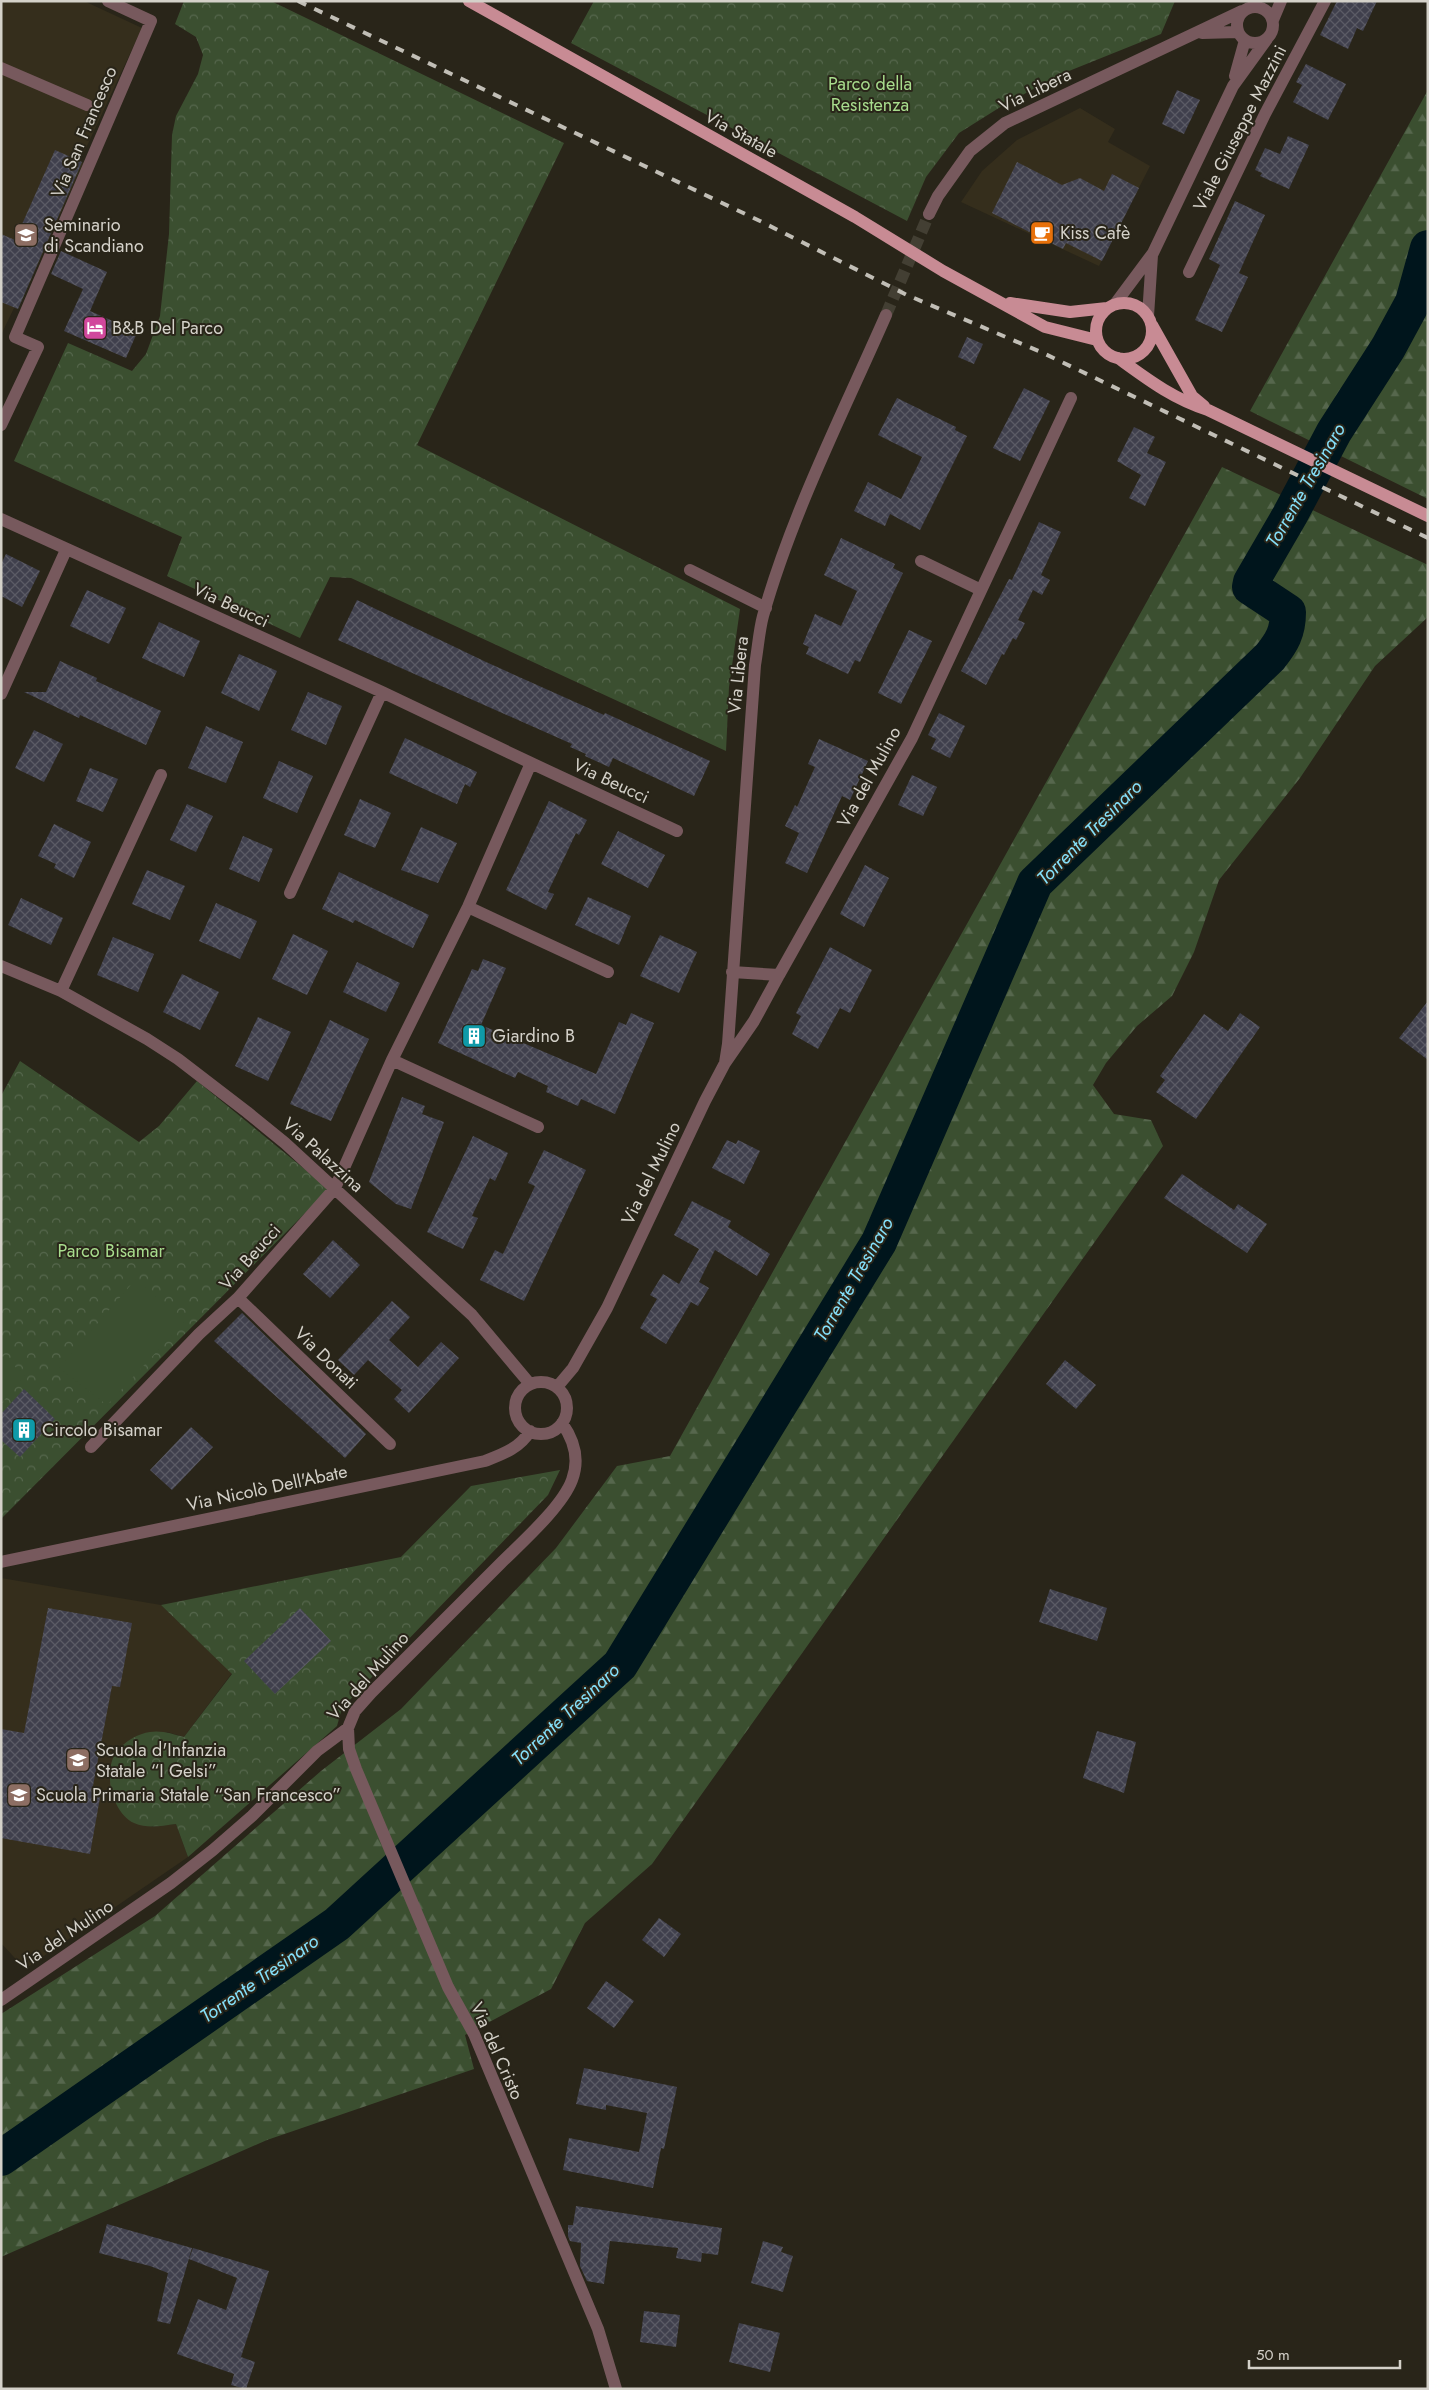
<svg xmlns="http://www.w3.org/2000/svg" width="1429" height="2390" font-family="Jost,sans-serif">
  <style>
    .built { fill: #352e1c }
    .forest { fill: url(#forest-firs) }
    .park { fill: url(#park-crowns) }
    .pitch { fill: #3b4f30 }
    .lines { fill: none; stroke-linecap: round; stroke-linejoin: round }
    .river { stroke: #00151c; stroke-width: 36 }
    .building { fill: url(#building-cross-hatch) }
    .minor-tunnel { stroke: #433f33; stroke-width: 12; stroke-dasharray: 12 6; stroke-linecap: butt }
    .minor { stroke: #77595d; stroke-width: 12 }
    .major { stroke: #c88b94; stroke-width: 12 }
    .rail { stroke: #c1beb6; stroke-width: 4; stroke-dasharray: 9 9; stroke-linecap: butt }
    .labels { text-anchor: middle; stroke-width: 4; stroke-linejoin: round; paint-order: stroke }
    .park-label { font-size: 18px; fill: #a8dc8d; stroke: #292519 }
    .street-label { font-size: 18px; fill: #d4d1c9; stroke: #292519 }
    .poi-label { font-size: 18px; fill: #d4d1c9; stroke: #292519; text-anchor: start }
    .water-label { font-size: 19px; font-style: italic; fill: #85e0fa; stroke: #292519 }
  </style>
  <defs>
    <pattern id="forest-firs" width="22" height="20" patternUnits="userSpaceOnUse" patternTransform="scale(1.25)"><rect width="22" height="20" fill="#3b4f30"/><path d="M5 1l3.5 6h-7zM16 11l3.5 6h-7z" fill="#56674d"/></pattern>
    <pattern id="park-crowns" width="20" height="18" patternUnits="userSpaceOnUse" patternTransform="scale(1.25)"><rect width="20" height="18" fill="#3b4f30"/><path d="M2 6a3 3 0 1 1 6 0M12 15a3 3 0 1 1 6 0" fill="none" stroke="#56674d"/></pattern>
    <pattern id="building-cross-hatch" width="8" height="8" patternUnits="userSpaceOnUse" patternTransform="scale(1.25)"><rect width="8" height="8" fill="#40404d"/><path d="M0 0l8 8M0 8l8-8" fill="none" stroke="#5b5b65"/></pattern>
  </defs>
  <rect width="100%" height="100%" fill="#292519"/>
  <path class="built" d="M1,1h83l58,27 -62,133 3,2 -65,146 -4,-1 -13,27z
    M1080,108l35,21 -7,13 42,24 -51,100 -138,-64 21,-31 35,-31z
    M1,1578l160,27 71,68 -48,64 -17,-5 -50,20 -5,12 -1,13 41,50 24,-3 12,33 -163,112 -24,-26z"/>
  <path class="forest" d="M1428,90v409l-178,-88z
    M1222,467l206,98v52l-53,49 -75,112 -81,102 -25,72 -22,44 -35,30 -31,37 -13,22 21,29 37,6 12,26 -511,718 -67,59 -34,66 -86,46 9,34 -207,71 -266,117v-243l154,-98 166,-145 80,-62 155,-161 61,-82 53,-10z"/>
  <path class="park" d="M184,1h87l293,142 -147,302 323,164 -11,78 -3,64 -375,-173 -21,-1 -30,61 -133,-62 15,-39 -168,-76 54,-118 64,28 14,-17 14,-38 9,-82 3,-99 4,-19 22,-42 5,-19 -7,-18 -21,-13z
    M594,1h581l-14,33 -102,41 -57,31 -43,27 -33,44 -19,44 -336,-178z
    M20,1061l119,81 20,-16 38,-45 132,108 -328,330v-423z
    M560,1470l-12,25 -206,213 -5,18 -149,131 -12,-33c-15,2 -28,5 -42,-1 -22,-10 -32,-52 -17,-72 7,-9 22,-18 33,-19 11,-2 23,2 34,5l48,-63 -71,-69 240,-48 70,-71z"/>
  <path class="pitch" d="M136,1279l48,43 -77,83 -48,-37z
    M1,1355l24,20 -24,29z"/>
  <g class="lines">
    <path class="river" d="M1,2158l336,-234 283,-259 259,-423 156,-359 235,-226c12,-15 18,-25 18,-45l-38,-25 1,-5 39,-67 44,-83 54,-84 25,-46 15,-54"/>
  </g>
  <path class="building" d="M1337,1h40l-14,30 -6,-3 -9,21 -28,-14z
    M1306,64l40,20 -18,36 -35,-18 9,-17 -6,-3z
    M1177,90l23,10 -16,34 -22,-10z
    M1288,136l21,9 -20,44 -29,-13 2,-3 -7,-3 10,-22 15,6z
    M55,150l27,12 -64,147 -17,-7v-68l14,6z
    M1017,162l45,23 18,-7 24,13 8,-17 27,14 -37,73 -36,-18 -3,6 -71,-36z
    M1235,201l30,14 -26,58 9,4 -26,55 -27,-12 25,-55 -11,-6z
    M61,251l46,21 -17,39 34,15 -1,3 13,6 -10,23 -62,-27 19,-42 -32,-15z
    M967,337l16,7 -9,20 -16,-7z
    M1024,388l26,13 -30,60 -27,-13z
    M897,398l59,29 -1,3 12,6 -47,94 -30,-16 -5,12 -31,-15 14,-29 33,17 21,-42 -44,-22z
    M1134,427l21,10 -8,16 19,9 -21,44 -16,-8 12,-23 -24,-14z
    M1039,522l22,10 -20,43 9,5 -8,15 -9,-5 -15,30 7,3 -9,17 -3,-2 -9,17 -2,-1 -16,31 -25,-14 48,-92 3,1z
    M841,538l54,26 -2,4 10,5 -43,89 -5,-2 -7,14 -42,-20 3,-7 -6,-3 12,-30 26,12 16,-35 -33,-16z
    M6,554l34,17 -18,36 -21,-11v-32z
    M87,590l39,18 -17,36 -39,-18z
    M357,600l129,62 118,53 1,-2 105,48 -16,35 -81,-38 -4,9 -24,-11 1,-2 -16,-7 2,-3 -234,-104z
    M159,622l41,19 -16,36 -42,-19z
    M909,630l23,11 -31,63 -23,-11z
    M239,654l38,17 -18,40 -38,-18z
    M60,661l37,17 -1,3 65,30 -15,34 -66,-30 -1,3 -55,-26h22z
    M308,692l34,14 -16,39 -35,-15z
    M939,713l26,13 -15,32 -19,-9 5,-10 -8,-4z
    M206,726l37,16 -17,41 -38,-15z
    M34,730l29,14 -19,38 -29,-14z
    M405,738l72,34 -7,15 -5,-3 -8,20 -68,-31z
    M819,739l49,22 -18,39 -8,-4 -35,77 -22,-10 14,-30 -14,-7 10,-21 2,2 18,-40 -7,-3z
    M279,761l34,15 -16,37 -34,-15z
    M90,768l28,11 -15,33 -27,-11z
    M912,775l25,12 -14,29 -25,-11z
    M360,799l31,14 -16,35 -31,-13z
    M549,801l38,19 -8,15 -3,-2 -28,59 6,2 -8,16 -40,-20z
    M187,804l26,12 -17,36 -26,-12z
    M54,824l37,18 -17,36 -20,-10 2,-4 -18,-8z
    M421,827l36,16 -19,40 -37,-13z
    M618,831l47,24 -17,33 -47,-24z
    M243,836l30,13 -14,33 -30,-13z
    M865,865l24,13 -25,49 -24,-13z
    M147,870l38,16 -15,34 -38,-16z
    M339,872l90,43 -16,33 -58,-28 -2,3 -31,-14z
    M588,897l43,19 -12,29 -44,-20z
    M21,898l42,20 -12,27 -43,-20z
    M216,903l41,18 -17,38 -41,-18z
    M293,934l35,17 -21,44 -35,-16z
    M660,935l37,17 -18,41 -39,-17z
    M113,937l41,17 -16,38 -41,-17z
    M830,947l42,23 -22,43 -10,-5 -22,41 -26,-15 9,-18 -5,-3z
    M483,959l23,9 -25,57 115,49 23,-52 7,3 5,-12 23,10 -39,91 -34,-15 -3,7 -32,-14 2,-6 -30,-14 -3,6 -77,-35 34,-74 6,2z
    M357,962l43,21 -14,29 -43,-20z
    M182,974l37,18 -19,38 -37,-18z
    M1428,1001v59l-29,-22z
    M1240,1013l20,14 -64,92 -40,-27 9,-12 -5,-4 44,-62 24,17z
    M258,1017l33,15 -23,49 -33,-15z
    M330,1020l39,19 -38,82 -41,-17z
    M402,1097l23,9 -3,8 22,8 -33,87 -15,-5 -27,-22z
    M473,1136l35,17 -13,28 -5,-3 -18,38 6,2 -15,31 -36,-17z
    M727,1140l9,4 2,-4 22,11 -16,33 -32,-16z
    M544,1150l42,20 -62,131 -44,-21 15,-30 8,4 32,-68 -7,-3z
    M1182,1174l52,36 4,-6 29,20 -20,29 -83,-55z
    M692,1201l39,20 -3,6 42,27 -13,22 -42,-26 -16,32 10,6 -11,18 -7,-4 -25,42 -26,-16 17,-29 -7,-4 13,-21 16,10 20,-35 -25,-14z
    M333,1240l27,25 -30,33 -27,-24z
    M392,1301l18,16 -21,23 29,27 23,-25 18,16 -50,55 -15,-14 8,-9 -34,-30 -14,15 -16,-15z
    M242,1313l124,121 -21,24 -131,-117z
    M1065,1360l31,25 -20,24 -30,-25z
    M24,1389l31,30 -35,38 -19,-17v-26z
    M191,1427l22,20 -41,43 -22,-20z
    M1050,1589l57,19 -10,33 -58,-19z
    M48,1608l84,15 -12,64 -8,-1 -20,105 9,1 -11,62 -89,-16v-109l23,4z
    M300,1608l31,33 -56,53 -31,-33z
    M1097,1731l39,11 -12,51 -41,-15z
    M659,1918l22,16 -17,23 -22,-17z
    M606,1981l28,20 -20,27 -27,-20z
    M584,2068l93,19 -13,62 -3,-1 -8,40 -90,-18 6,-32 70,14 8,-39 -41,-8v5l-30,-6z
    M576,2206l146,22 -4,27 -16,-2 -1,9 -25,-4 2,-10 -68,-7 -6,43 -17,-3 -7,-15 1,-23 -11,-2 -2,-5v-11h5z
    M107,2224l85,24 -22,76 -13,-3 11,-48 -18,-7 -51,-13z
    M763,2241l20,6 -2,5 12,4 -10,36 -32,-9z
    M193,2248l76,23 -28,86 14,5 -9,27 -15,-4 3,-11 -57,-20 21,-55 28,11 11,-32 -48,-19z
    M644,2311l36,4 -4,32 -36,-5z
    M739,2323l41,10 -10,39 -41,-10z"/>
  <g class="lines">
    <path class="minor-tunnel" d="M886,315l43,-101"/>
    <path class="minor" d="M1237 25a18 18 0 1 1 36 0a18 18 0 1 1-36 0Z
      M1273,20l8,-19
      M1202,33l36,-1
      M1,68l86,37
      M1235,76l10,-36
      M929,214l9,-18 32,-45 35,-28 237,-112
      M1189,272l76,-158 60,-113
      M1115,304l38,-51 80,-167 34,-47
      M1148,316l4,-61
      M1,425l37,-78 -23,-10 136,-316 -43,-20
      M1,519l381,173 149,71 -63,144 -76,153 -57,128 -97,110 -39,36 -108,113
      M921,561l60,29
      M690,570l76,38
      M1,694l65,-144
      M531,763l146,68
      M290,893l92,-201
      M468,907l140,65
      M1,966l60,25 86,48 31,20 69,53 38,31 187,172 58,69
      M779,975l133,-237 159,-340
      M61,991l100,-216
      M392,1060l146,67
      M725,1063l3,-19 27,-379c3,-17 4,-34 8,-49 29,-103 80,-203 123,-301
      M238,1298l152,146
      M515 1408a26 26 0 1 1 52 0a26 26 0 1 1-52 0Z
      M557,1387l16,-19 34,-60 98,-207 20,-38 29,-42 25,-46 -47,-3
      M1,1562l484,-101c18,-7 35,-13 45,-30
      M348,1728l1,21 7,20 92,218 26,47 124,295 18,60
      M1,2000l170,-117 42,-33 39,-34 65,-65 31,-23 7,-17 16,-18c43,-43 86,-86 129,-129 21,-21 62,-57 72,-84 8,-21 2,-40 -10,-57"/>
    <path class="major" d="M469,1l386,216 88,54 102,56 52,13
      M1096 331a28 28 0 1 1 56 0a28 28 0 1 1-56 0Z
      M1010,303l60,9 37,-4
      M1152,325l40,71 12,10
      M1118,358c29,21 55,41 90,52l220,106"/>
    <path class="rail" d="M298,1l462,220 147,74 134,57 387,186"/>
  </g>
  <defs>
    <symbol id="cafe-square" viewBox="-11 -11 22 22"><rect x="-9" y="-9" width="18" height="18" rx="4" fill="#e8710a" stroke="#292519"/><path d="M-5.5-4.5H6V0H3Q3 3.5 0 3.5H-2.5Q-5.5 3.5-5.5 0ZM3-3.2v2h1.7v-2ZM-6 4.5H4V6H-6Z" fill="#fff"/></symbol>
    <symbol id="university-square" viewBox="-11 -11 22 22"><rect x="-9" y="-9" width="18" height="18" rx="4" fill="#8d6e63" stroke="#292519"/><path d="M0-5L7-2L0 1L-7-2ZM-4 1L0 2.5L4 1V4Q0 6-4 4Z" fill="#fff"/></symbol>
    <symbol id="hotel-square" viewBox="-11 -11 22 22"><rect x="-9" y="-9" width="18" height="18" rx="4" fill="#d1479c" stroke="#292519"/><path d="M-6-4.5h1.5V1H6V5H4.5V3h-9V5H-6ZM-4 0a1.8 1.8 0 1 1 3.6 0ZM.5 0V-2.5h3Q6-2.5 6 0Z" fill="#fff"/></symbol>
    <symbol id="building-square" viewBox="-11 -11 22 22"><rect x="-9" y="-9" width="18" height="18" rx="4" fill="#0f9aa8" stroke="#292519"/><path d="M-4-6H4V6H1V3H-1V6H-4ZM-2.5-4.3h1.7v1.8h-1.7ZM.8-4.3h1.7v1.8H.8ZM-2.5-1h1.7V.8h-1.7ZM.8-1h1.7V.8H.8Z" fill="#fff"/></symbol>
    <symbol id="school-square" viewBox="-11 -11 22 22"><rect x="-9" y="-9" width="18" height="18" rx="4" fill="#8d6e63" stroke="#292519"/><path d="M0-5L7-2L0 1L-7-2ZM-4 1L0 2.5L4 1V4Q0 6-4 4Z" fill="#fff"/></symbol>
  </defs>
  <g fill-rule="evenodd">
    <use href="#cafe-square" x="1028" y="219" width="28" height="28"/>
    <use href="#university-square" x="12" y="221" width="28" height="28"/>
    <use href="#hotel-square" x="81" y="314" width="28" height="28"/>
    <use href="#building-square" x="460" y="1022" width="28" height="28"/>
    <use href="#building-square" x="10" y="1416" width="28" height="28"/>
    <use href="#school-square" x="64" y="1746" width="28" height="28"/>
    <use href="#school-square" x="5" y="1781" width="28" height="28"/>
  </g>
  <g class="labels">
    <g class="park-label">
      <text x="870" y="90">Parco della<tspan x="870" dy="21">Resistenza</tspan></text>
      <text x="111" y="1257">Parco Bisamar</text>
    </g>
    <g class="street-label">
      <text transform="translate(1035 90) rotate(-26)" y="6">Via Libera</text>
      <text transform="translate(1240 128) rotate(-63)" y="6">Viale Giuseppe Mazzini</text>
      <text transform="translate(84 132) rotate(-67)" y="6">Via San Francesco</text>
      <text transform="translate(741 134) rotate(29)" y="6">Via Statale</text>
      <text transform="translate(231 605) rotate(25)" y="6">Via Beucci</text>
      <text transform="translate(738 675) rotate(-84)" y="6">Via Libera</text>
      <text transform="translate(869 777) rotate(-61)" y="6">Via del Mulino</text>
      <text transform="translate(611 781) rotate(25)" y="6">Via Beucci</text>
      <text transform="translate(323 1155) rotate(42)" y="6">Via Palazzina</text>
      <text transform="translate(651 1173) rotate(-64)" y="6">Via del Mulino</text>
      <text transform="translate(250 1257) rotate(-48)" y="6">Via Beucci</text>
      <text transform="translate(326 1358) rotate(44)" y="6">Via Donati</text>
      <text transform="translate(267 1488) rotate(-12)" y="6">Via Nicolò Dell'Abate</text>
      <text transform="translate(368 1676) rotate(-48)" y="6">Via del Mulino</text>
      <text transform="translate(65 1935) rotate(-34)" y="6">Via del Mulino</text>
      <text transform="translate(497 2051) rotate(66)" y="6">Via del Cristo</text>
    </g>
    <g class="poi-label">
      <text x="44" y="231">Seminario<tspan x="44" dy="21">di Scandiano</tspan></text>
      <text x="1060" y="239">Kiss Cafè</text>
      <text x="112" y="334">B&amp;B Del Parco</text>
      <text x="492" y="1042">Giardino B</text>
      <text x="42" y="1436">Circolo Bisamar</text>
      <text x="96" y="1756">Scuola d'Infanzia<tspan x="96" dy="21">Statale “I Gelsi”</tspan></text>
      <text x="36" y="1801">Scuola Primaria Statale “San Francesco”</text>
    </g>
    <g class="water-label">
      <text transform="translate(1305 485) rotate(-60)" y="7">Torrente Tresinaro</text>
      <text transform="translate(1089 832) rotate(-45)" y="7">Torrente Tresinaro</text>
      <text transform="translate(853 1279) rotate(-60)" y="7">Torrente Tresinaro</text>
      <text transform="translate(565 1714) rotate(-43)" y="7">Torrente Tresinaro</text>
      <text transform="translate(259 1978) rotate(-35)" y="7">Torrente Tresinaro</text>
    </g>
  </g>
  <rect width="1429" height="2390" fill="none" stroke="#d4d1c9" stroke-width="5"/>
  <path d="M1249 2360v8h151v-8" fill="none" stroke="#d4d1c9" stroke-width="2.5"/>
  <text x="1256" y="2360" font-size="15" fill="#d4d1c9" stroke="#292519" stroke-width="4" paint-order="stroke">50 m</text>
</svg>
